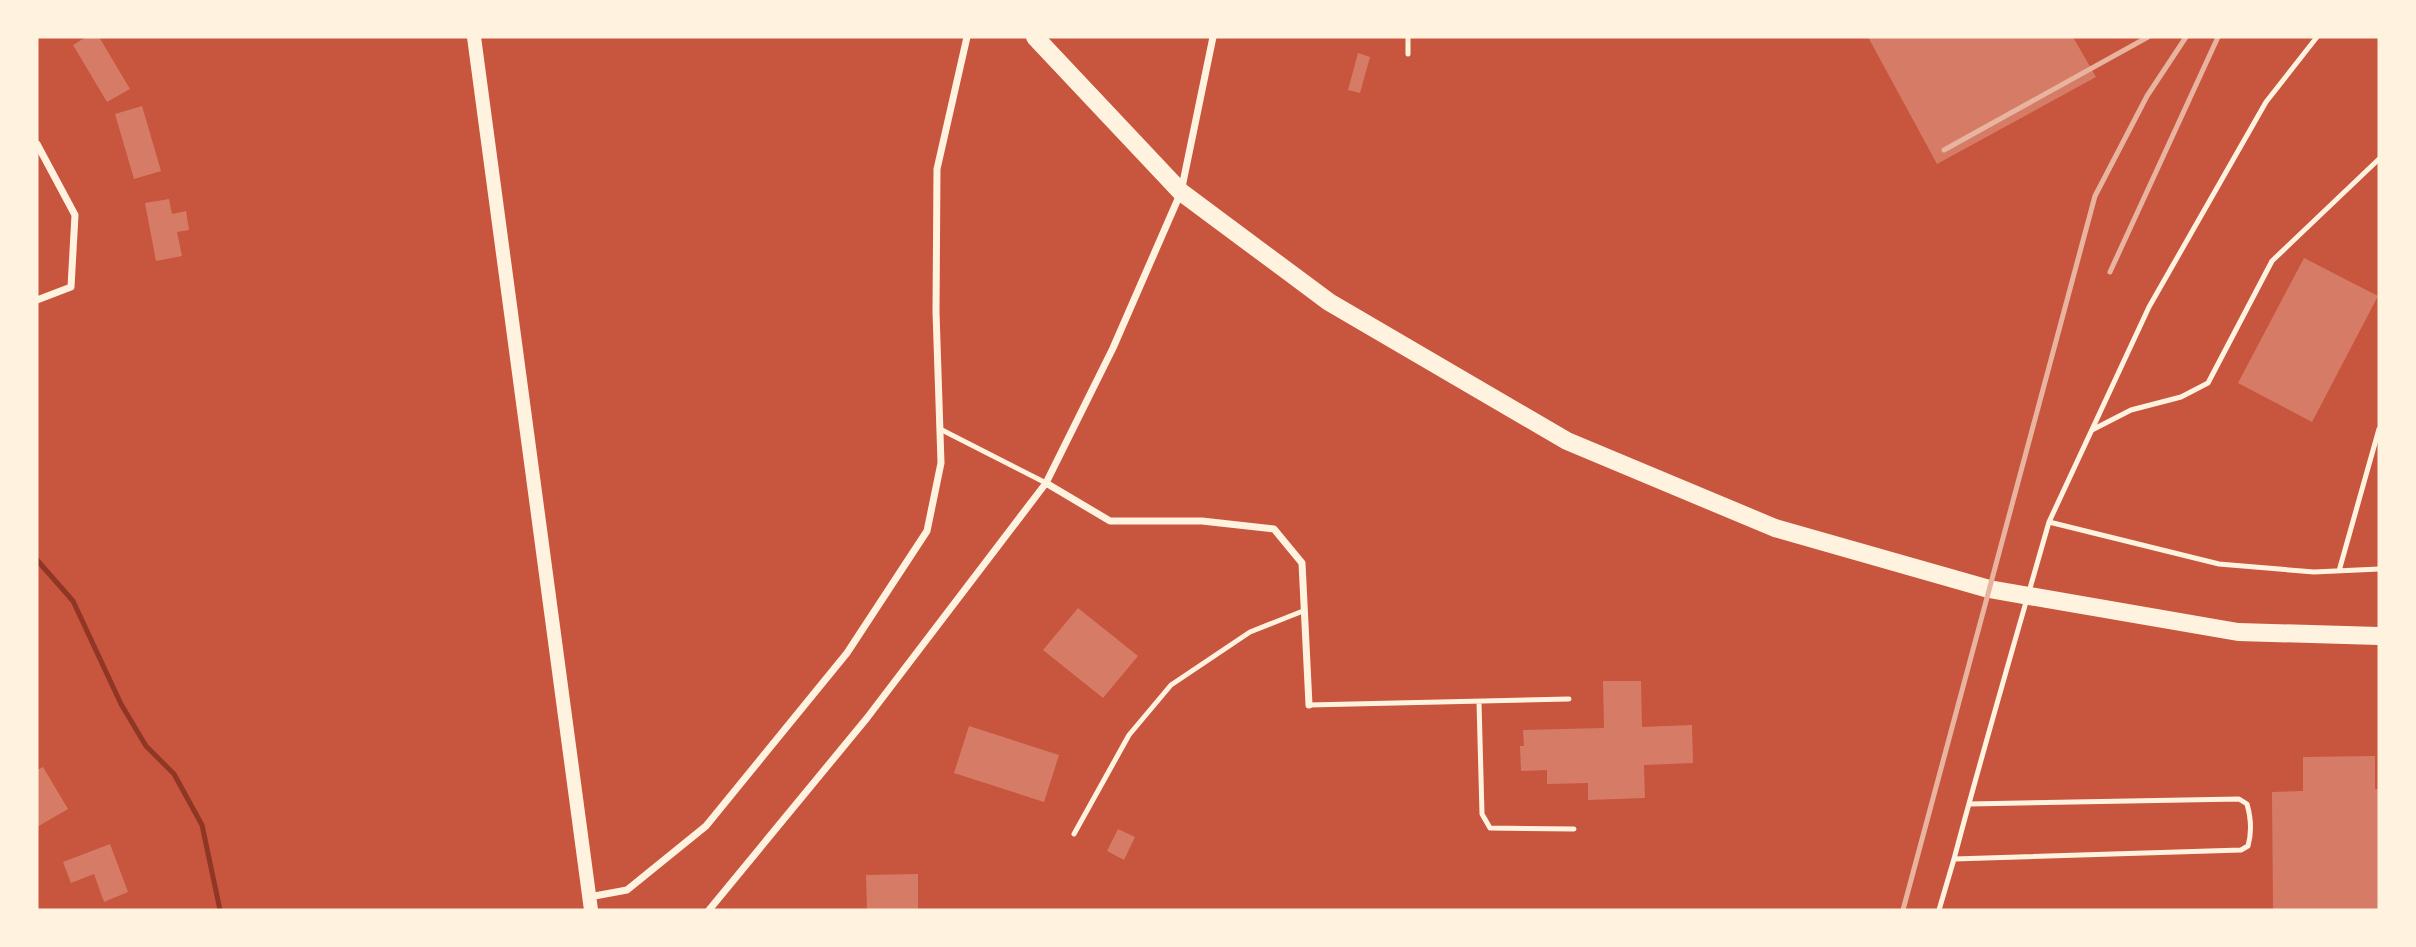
<svg xmlns="http://www.w3.org/2000/svg" width="2416" height="947" font-family="Lato,sans-serif">
  <style>
    .lines { fill: none; stroke-linecap: round; stroke-linejoin: round }
    .stream { stroke: #8f3625; stroke-width: 5 }
    .building { fill: #d67c66 }
    .service { stroke: #fff3e0; stroke-width: 5 }
    .minor { stroke: #fff3e0; stroke-width: 7 }
    .secondary { stroke: #fff3e0; stroke-width: 14 }
    .primary { stroke: #fff3e0; stroke-width: 18 }
    .rail { stroke: #e9b49f; stroke-width: 5 }
  </style>
  <rect width="100%" height="100%" fill="#c8553d"/>
  <g class="lines">
    <path class="stream" d="M37,560l36,41 48,103 25,42 28,28 28,51 18,85"/>
  </g>
  <path class="building" d="M86,37h13l31,52 -23,13 -34,-57z
    M1868,37h205l23,40 -159,87z
    M1358,53l12,4 -10,36 -12,-3z
    M142,106l19,65 -27,8 -19,-65z
    M169,199l3,15 14,-3 3,19 -12,2 5,24 -26,5 -11,-58z
    M2304,258l74,38 -66,126 -74,-39z
    M1078,608l60,48 -35,42 -60,-48z
    M1603,681h38l1,46 50,-2 1,38 -49,2 1,33 -57,2v-17l-41,1v-14l-26,1 -1,-25h4l-1,-16 81,-2z
    M969,726l90,29 -15,47 -90,-29z
    M2375,756v33h4v121h-106l-1,-118 31,-1v-34z
    M43,767l25,42 -31,18v-57z
    M1118,829l17,8 -11,23 -17,-9z
    M110,844l18,48 -24,10 -10,-28 -23,9 -8,-21z
    M918,874v36h-51l-1,-35z"/>
  <g class="lines">
    <path class="service" d="M1408,54v-17
      M940,429l106,54
      M2092,430l39,-20 50,-13 27,-14 64,-122 107,-102
      M2049,522l100,-215 117,-205 51,-65
      M2339,571l40,-142
      M1479,702l3,112 8,14 84,1
      M1309,705l260,-6
      M1969,804l270,-5 8,5c4,14 5,28 1,42l-7,4 -287,9c30,-113 63,-225 95,-337l170,42 95,8 65,-3
      M1074,834l55,-99 42,-50 79,-53 53,-21
      M1939,910l15,-51"/>
    <path class="minor" d="M37,144l38,71 -4,72 -34,13
      M1046,483l64,38h92l72,8 28,34 7,142
      M589,897l38,-7 79,-64 141,-173 80,-122 14,-68 -5,-151 1,-143 30,-132
      M709,910l158,-192 179,-235 67,-135 68,-156 32,-155"/>
    <path class="secondary" d="M474,37l117,873"/>
    <path class="primary" d="M1035,37l146,155 148,110 238,139 208,87 214,61 249,43 141,4"/>
    <path class="rail" d="M1944,150l204,-113
      M2110,272l108,-235
      M1903,910l192,-714 52,-100 39,-59"/>
  </g>
  <rect width="2416" height="947" fill="none" stroke="#fff3e0" stroke-width="77"/>
</svg>
